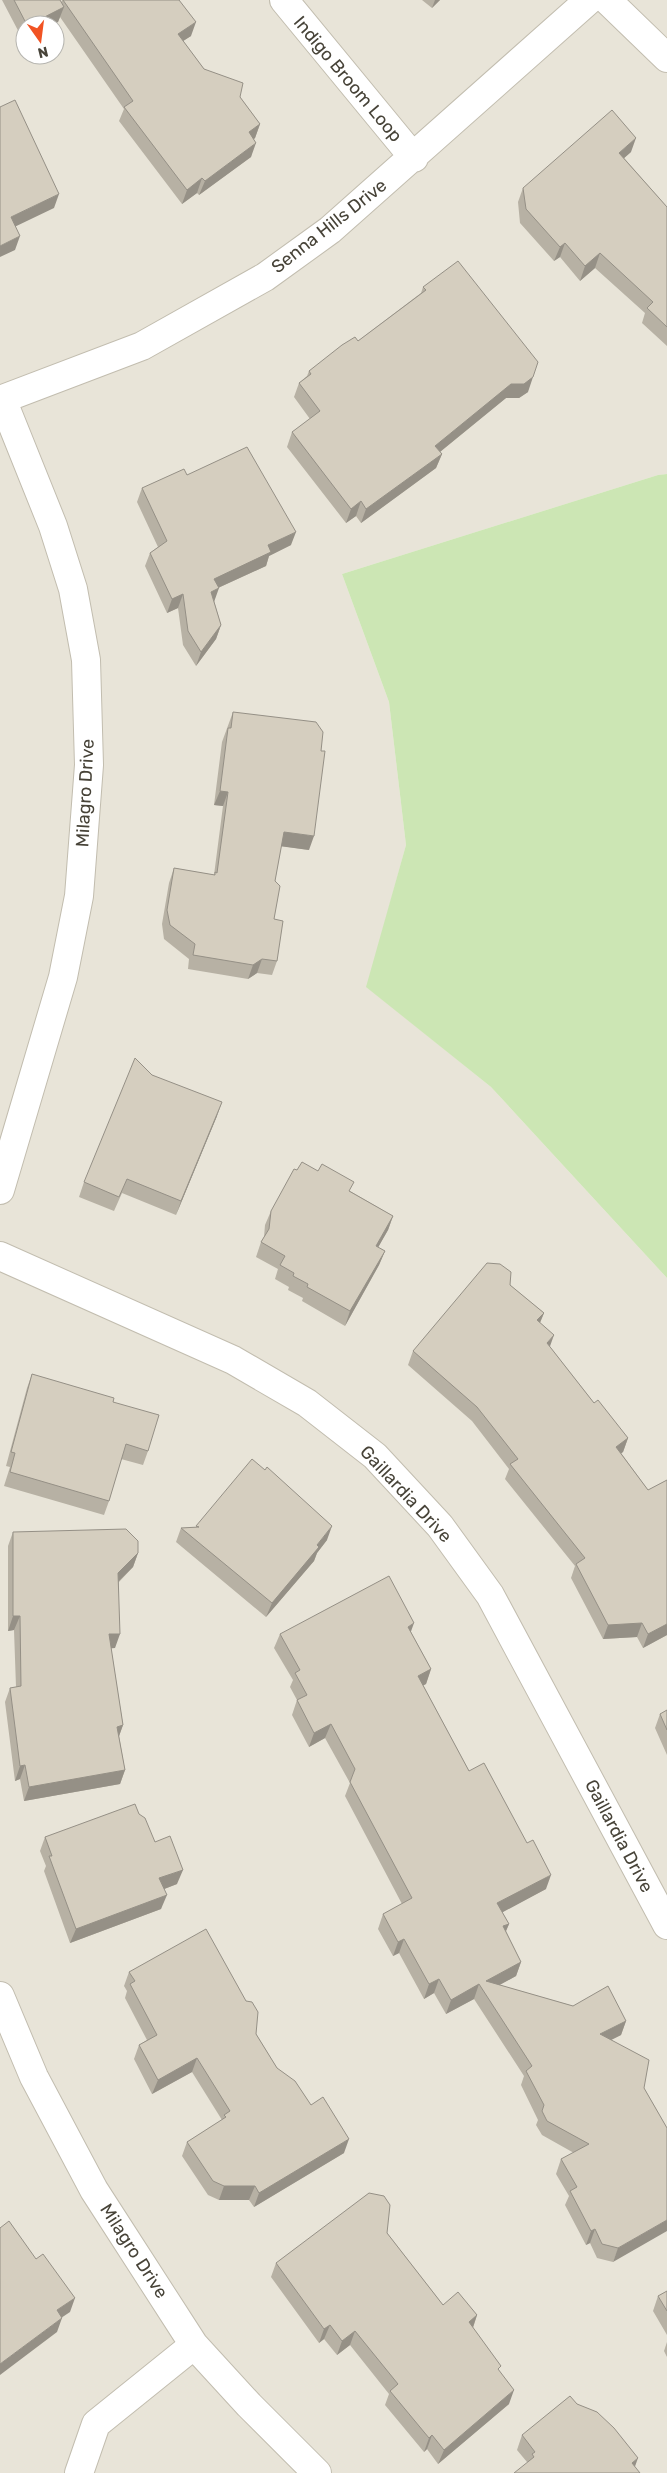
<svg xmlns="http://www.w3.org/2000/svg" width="667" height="2473" font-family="Rubik,sans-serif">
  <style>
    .residential { fill: #e8e4d8; fill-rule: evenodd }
    .green { fill: #cce6b4 }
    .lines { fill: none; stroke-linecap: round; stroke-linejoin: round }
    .street-casing { stroke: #c2bdaf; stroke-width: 30 }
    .street { stroke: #fff; stroke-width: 28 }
    .wall { fill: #b7b1a4 }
    .shaded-wall { fill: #959086 }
    .building { fill: #d5cebf; stroke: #959086 }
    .labels { text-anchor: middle; stroke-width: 4; stroke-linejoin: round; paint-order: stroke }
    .street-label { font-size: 18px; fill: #474338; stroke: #fff }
  </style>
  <rect width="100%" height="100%" fill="#f4f2e9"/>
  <path class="residential" d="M0,0h667v474l-9,1 -316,99 47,128 17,143 -39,142 124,100 176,191v1195h-667zM25,25h30v30h-30z"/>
  <path class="green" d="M667,474v804l-176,-191 -125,-100 40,-142 -17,-143 -47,-128 316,-99z"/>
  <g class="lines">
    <defs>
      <path id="street" d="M284,0l130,158
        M607,0l60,58
        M0,400l142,-54 123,-69 65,-47 259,-230
        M0,1190l63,-213 16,-81 10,-131 -3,-105 -13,-71 -20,-63 -51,-127
        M0,1256l233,104 74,43 68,53 65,70 50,69 177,330
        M0,1996l34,81 60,113 100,155 55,60 68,68
        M79,2473l17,-49 98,-79"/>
    </defs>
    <use href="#street" class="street-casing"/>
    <use href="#street" class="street"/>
  </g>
  <path class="wall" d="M2,0h58l1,3 1,-3h117l12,36 -8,5 21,28 36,28 20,27 -5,14 -1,1 -3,18 -52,38 -2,-2 -15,11 -63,-83 5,-12 -64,-92 -2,5 -6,3h-27v14l-2,1z
    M422,0h18l-8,8z
    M631,152l-7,6 43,49v139l-25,-23 3,-10 -50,-45 -15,13 -20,-24 -6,4 -34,-38 -2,-21 5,-14z
    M423,287l105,105 -9,6h-13l-66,54 2,2 -6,14 -75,55 -5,-7 -10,7 -59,-76 5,-15 18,-13 -16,-22 5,-14 8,-7 2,-5 49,-30 63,-48z
    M187,475l104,70 -22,11 -3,10 -48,22 -4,13 7,24 -5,14 -20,27 -13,-21 -5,-37 -11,5 -22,-47 5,-13 8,-6 -21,-45 5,-14z
    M233,712l76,138 -28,-4 -6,35 -1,38 3,42 -5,14 -15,-2 -9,6 -60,-10 1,-10 -25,-20 -2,-15 7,-41 5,-15 40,7 9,-69 -9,-1 8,-63z
    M152,1075l65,41 -41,99 -54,-22 -8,18 -35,-14 5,-15z
    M350,1191l43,25 -5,14 -10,17 7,4 -6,14 -34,61 -43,-25 1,-3 -15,-8 1,-3 -14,-8 3,-10 -22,-12 5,-15 3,-5 1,-12 6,-14z
    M510,1285l34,28 -4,10 10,24 44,56 34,35 -5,14 -2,1 27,37 19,-10v155l-24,13 -6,-11 -34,2 -32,-61 4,-12 -70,-87 4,-10 -37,-48 -64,-56 5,-14z
    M32,1374l81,28 35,49 -5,14 -22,-6 -12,42 -5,14 -100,-29 6,-19 -4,-1 21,-78z
    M196,1526l131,14 -10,13 -3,8 -48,56 -90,-75 5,-14 15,-1z
    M13,1532l125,21 -5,14 -14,15 -4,66h-4l12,77 -4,11 6,34 -5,14 -96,17 -4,-22 -5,2 -10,-79 5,-14 6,-1 -2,-57 -6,1v-85z
    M411,1632l20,37 -5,15 -3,1 46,86 77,118 -44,23 7,12 -3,7 15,31 -5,14 -17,9 127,36 -5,14 -10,5 33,48 23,40 -54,134 -16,-4 -7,-15 -4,2 -21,-40 4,-9 -13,-22 5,-15 13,-6 -32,-18 -6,-10 2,-5 -17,-35 3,-9 -50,-77 -28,15 -12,-21 -10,6 -25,-46 -6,3 -15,-27 5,-15 19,-10 -57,-108 5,-13 -25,-45 -16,9 -17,-32 5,-15 -7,-13 3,-7 -19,-32 6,-14z
    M667,1710v45l-12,-27 5,-14z
    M139,1814l38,70 -13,5 -3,20 -91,34 -26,-72 2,-5 -6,-15 5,-14z
    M129,1972l127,62 21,34 34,37 33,48 -90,54 -5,-7h-30l-11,-5 -26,-39 5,-14 35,-22 -30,-48 -40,22 -18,-35 5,-14 8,-5 -22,-42 2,-7 -3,-5z
    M387,2233l56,72 34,10 -4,13 26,43 10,33 -71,60 -11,-15 -3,3 -39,-47 4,-11 -39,-49 -13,10 -13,-16 -5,4 -48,-66 5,-14z
    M667,2291v44l-14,-24 5,-15z
    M667,2342v15l-3,-6z
    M577,2404l58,62 -108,-4 -10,-12 5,-15z"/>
  <path class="shaded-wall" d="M435,0h5l-8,8z
    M64,7l-6,15 -6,3h-23z
    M196,22l-5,14 -19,12 6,-14z
    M260,124l-5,14 -11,9 5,-15z
    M636,138l-5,14 -17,15 5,-14z
    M256,143l-5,14 -52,38 6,-14z
    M202,178l-5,15 -15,11 5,-14z
    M59,194l-5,14 -48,23 5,-14z
    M20,236l-5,14 -15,7v-11z
    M565,243l-5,14 -6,4 6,-14z
    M600,253l-5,15 -15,13 5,-15z
    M533,377l-5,15 -9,6h-13l-76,62 5,-14 76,-62z
    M442,454l-6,14 -75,55 5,-14z
    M361,501l-5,15 -10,7 5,-14z
    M296,532l-5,13 -22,11 -3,10 -57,26 5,-13 54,-34z
    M219,588l-5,14 -3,-10z
    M183,594l-5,14 -11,5 5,-14z
    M221,625l-5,14 -20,27 5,-14z
    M220,791l8,1 -5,14 -9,-1z
    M284,832l30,4 -5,14 -30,-4z
    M262,959l-5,14 -9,6 5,-14z
    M222,1102l-5,14 -41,99 5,-14z
    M393,1216l-5,14 -17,30 5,-14z
    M385,1251l-6,14 -34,61 5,-15z
    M544,1313l-6,14 -1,-7z
    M554,1335l-5,14 -2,-6z
    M628,1438l-5,14 -12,9 5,-14z
    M332,1526l-5,14 -10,13 -3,8 -48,56 6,-14z
    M138,1553l-5,14 -20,20 5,-14z
    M13,1616h7l-6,14 -6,1z
    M414,1623l-5,14 -1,-10z
    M642,1623l-5,14 -34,2 5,-14z
    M667,1624v11l-24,13 5,-14z
    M109,1634h11l-5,14 -11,1z
    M431,1669l-5,15 -13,7 5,-15z
    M331,1724l-6,14 -16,9 5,-14z
    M123,1725l-5,14 -1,-12z
    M25,1765l-5,14 -5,2 5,-15z
    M125,1770l-5,14 -96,17 5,-14z
    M183,1870l-6,14 -23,9 5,-15z
    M551,1875l-5,14 -54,29 5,-15z
    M167,1895l-6,14 -91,34 6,-14z
    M509,1924l-6,14v-12z
    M404,1939l-5,14 -6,3 5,-14z
    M521,1962l-5,14 -31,17 1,-12z
    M439,1979l-5,14 -10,6 5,-15z
    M479,1984l-5,15 -28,15 5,-14z
    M626,2021l-5,14 -26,13 5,-14z
    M197,2058l-5,14 -40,22 6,-14z
    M349,2139l-5,14 -90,54 5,-14z
    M224,2186h31l-6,14h-30z
    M667,2220v11l-54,31 5,-14z
    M595,2229l-5,14 -4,2 5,-14z
    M75,2298l-5,14 -18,12 5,-14z
    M477,2315l-5,15 -3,-8z
    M62,2318l-5,14 -57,43v-11z
    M330,2325l-6,14 -5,4 5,-14z
    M355,2331l-5,14 -13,10 5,-14z
    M514,2390l-5,14 -71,60 6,-14z
    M432,2435l-5,14 -3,3 5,-14z
    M638,2458l-5,14 -1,-9z"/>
  <path class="building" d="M14,0h46l4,7 -35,18h-2z
    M63,0h116l17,22 -18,12 26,35 39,14 -3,14 20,27 -11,8 7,11 -51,38 -3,-3 -15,12 -63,-83 9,-6z
    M15,100l44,94 -48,23 9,19 -20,10v-139z
    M612,110l24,28 -17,15 48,54v120l-20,-19 6,-6 -53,-49 -15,13 -20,-23 -5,4 -34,-38 -3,-21z
    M458,261l80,101 -5,15 -9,7h-13l-76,62 7,8 -76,55 -5,-8 -10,8 -59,-77 28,-21 -21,-28 12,-9 -2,-3 33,-26 13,-8 3,4 68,-51 -3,-3z
    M247,447l49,85 -28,13 3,7 -57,27 5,9 -8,4 10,33 -20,27 -13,-21 -5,-37 -11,5 -22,-46 17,-12 -25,-53 42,-19 3,6z
    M233,712l83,10 7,10 -2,19h4l-11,85 -30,-4 -9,49 5,5 -6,33 9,2 -6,40 -15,-2 -9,6 -60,-10 2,-11 -25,-19 -3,-15 7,-42 41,7v-3l2,1 11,-81 -8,-1 8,-63h3z
    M135,1058l17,17 70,27 -41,99 -54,-22 -8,18 -35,-15z
    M302,1162l16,9 4,-7 32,18 -5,9 44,25 -17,30 9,5 -35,60 -43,-24 1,-3 -15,-8 1,-3 -14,-8 5,-9 -24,-14 8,-13 2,-18 23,-42 3,1z
    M487,1263l13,1 11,8 -1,13 34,28 -7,7 17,15 -7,8 47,60 4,-3 30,38 -12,9 32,43 19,-10v144l-19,10 -6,-11 -34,2 -32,-61 9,-6 -75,-94 8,-5 -41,-52 -64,-56z
    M32,1374l82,24 -1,4 46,13 -11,36 -22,-7 -17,57 -99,-29 5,-19 -4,-1z
    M252,1459l13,11 2,-3 65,59 -15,19 2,2 -47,56 -91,-75 18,-1 -3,-1z
    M126,1529l12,12v12l-20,20 2,61h-11l14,91 -6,2 8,43 -96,17 -4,-22 -5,1 -10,-78 11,-2 -1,-70h-7v-84z
    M389,1576l25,47 -6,4 23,42 -13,7 51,95 15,-8 43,80 6,-3 18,35 -54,28 12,21 -6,2 18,36 -35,19 87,25 35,-20 18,35 -26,13 49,26 -5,28 23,40v92l-49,28 -16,-4 -7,-15 -4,2 -21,-40 7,-4 -16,-28 28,-15 -42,-23 -5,-10 2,-6 -18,-34 6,-5 -53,-82 -28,16 -12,-21 -10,5 -25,-45 -6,3 -15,-28 29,-16 -62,-116 5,-13 -24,-45 -17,9 -17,-33 10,-5 -12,-22 5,-3 -20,-36z
    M667,1710v20l-7,-16z
    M135,1804l4,10 6,4 10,24 15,-6 13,34 -24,8 8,17 -91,34 -27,-73h3l-7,-19z
    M206,1929l40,72 6,1 6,10 -2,22 21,34 18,13 16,24 12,-8 26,42 -90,54 -4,-7h-31l-11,-5 -26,-39 39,-25 -2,-2 6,-4 -33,-53 -39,22 -19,-35 18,-10 -27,-51 5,-3 -6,-9z
    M369,2193l15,3 6,9 -3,28 56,72 15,-13 19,23 -8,7 32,44 -3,3 16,21 -70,60 -12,-15 -3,3 -39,-47 8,-7 -43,-53 -13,10 -12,-16 -6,4 -48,-66z
    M9,2221l27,38 7,-5 32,44 -18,12 5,8 -62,46v-136z
    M667,2291v20l-9,-15z
    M570,2396l7,8 20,8 17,16 24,30 -6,5 8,10h-126l20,-16 -2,-3 3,-2 -13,-17z"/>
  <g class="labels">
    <g class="street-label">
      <text transform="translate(348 79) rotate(50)" y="6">Indigo Broom Loop</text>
      <text transform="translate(329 226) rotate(-38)" y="6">Senna Hills Drive</text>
      <text transform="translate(85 793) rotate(-87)" y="6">Milagro Drive</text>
      <text transform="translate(406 1494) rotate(47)" y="6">Gaillardia Drive</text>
      <text transform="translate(619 1836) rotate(62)" y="6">Gaillardia Drive</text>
      <text transform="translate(134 2251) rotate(57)" y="6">Milagro Drive</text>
    </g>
  </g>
  <g transform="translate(40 40) rotate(166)"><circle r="24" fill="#ffffff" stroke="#b5b4af"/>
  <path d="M0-4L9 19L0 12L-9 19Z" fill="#f15323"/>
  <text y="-8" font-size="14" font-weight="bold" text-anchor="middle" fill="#474338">N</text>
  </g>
</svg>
